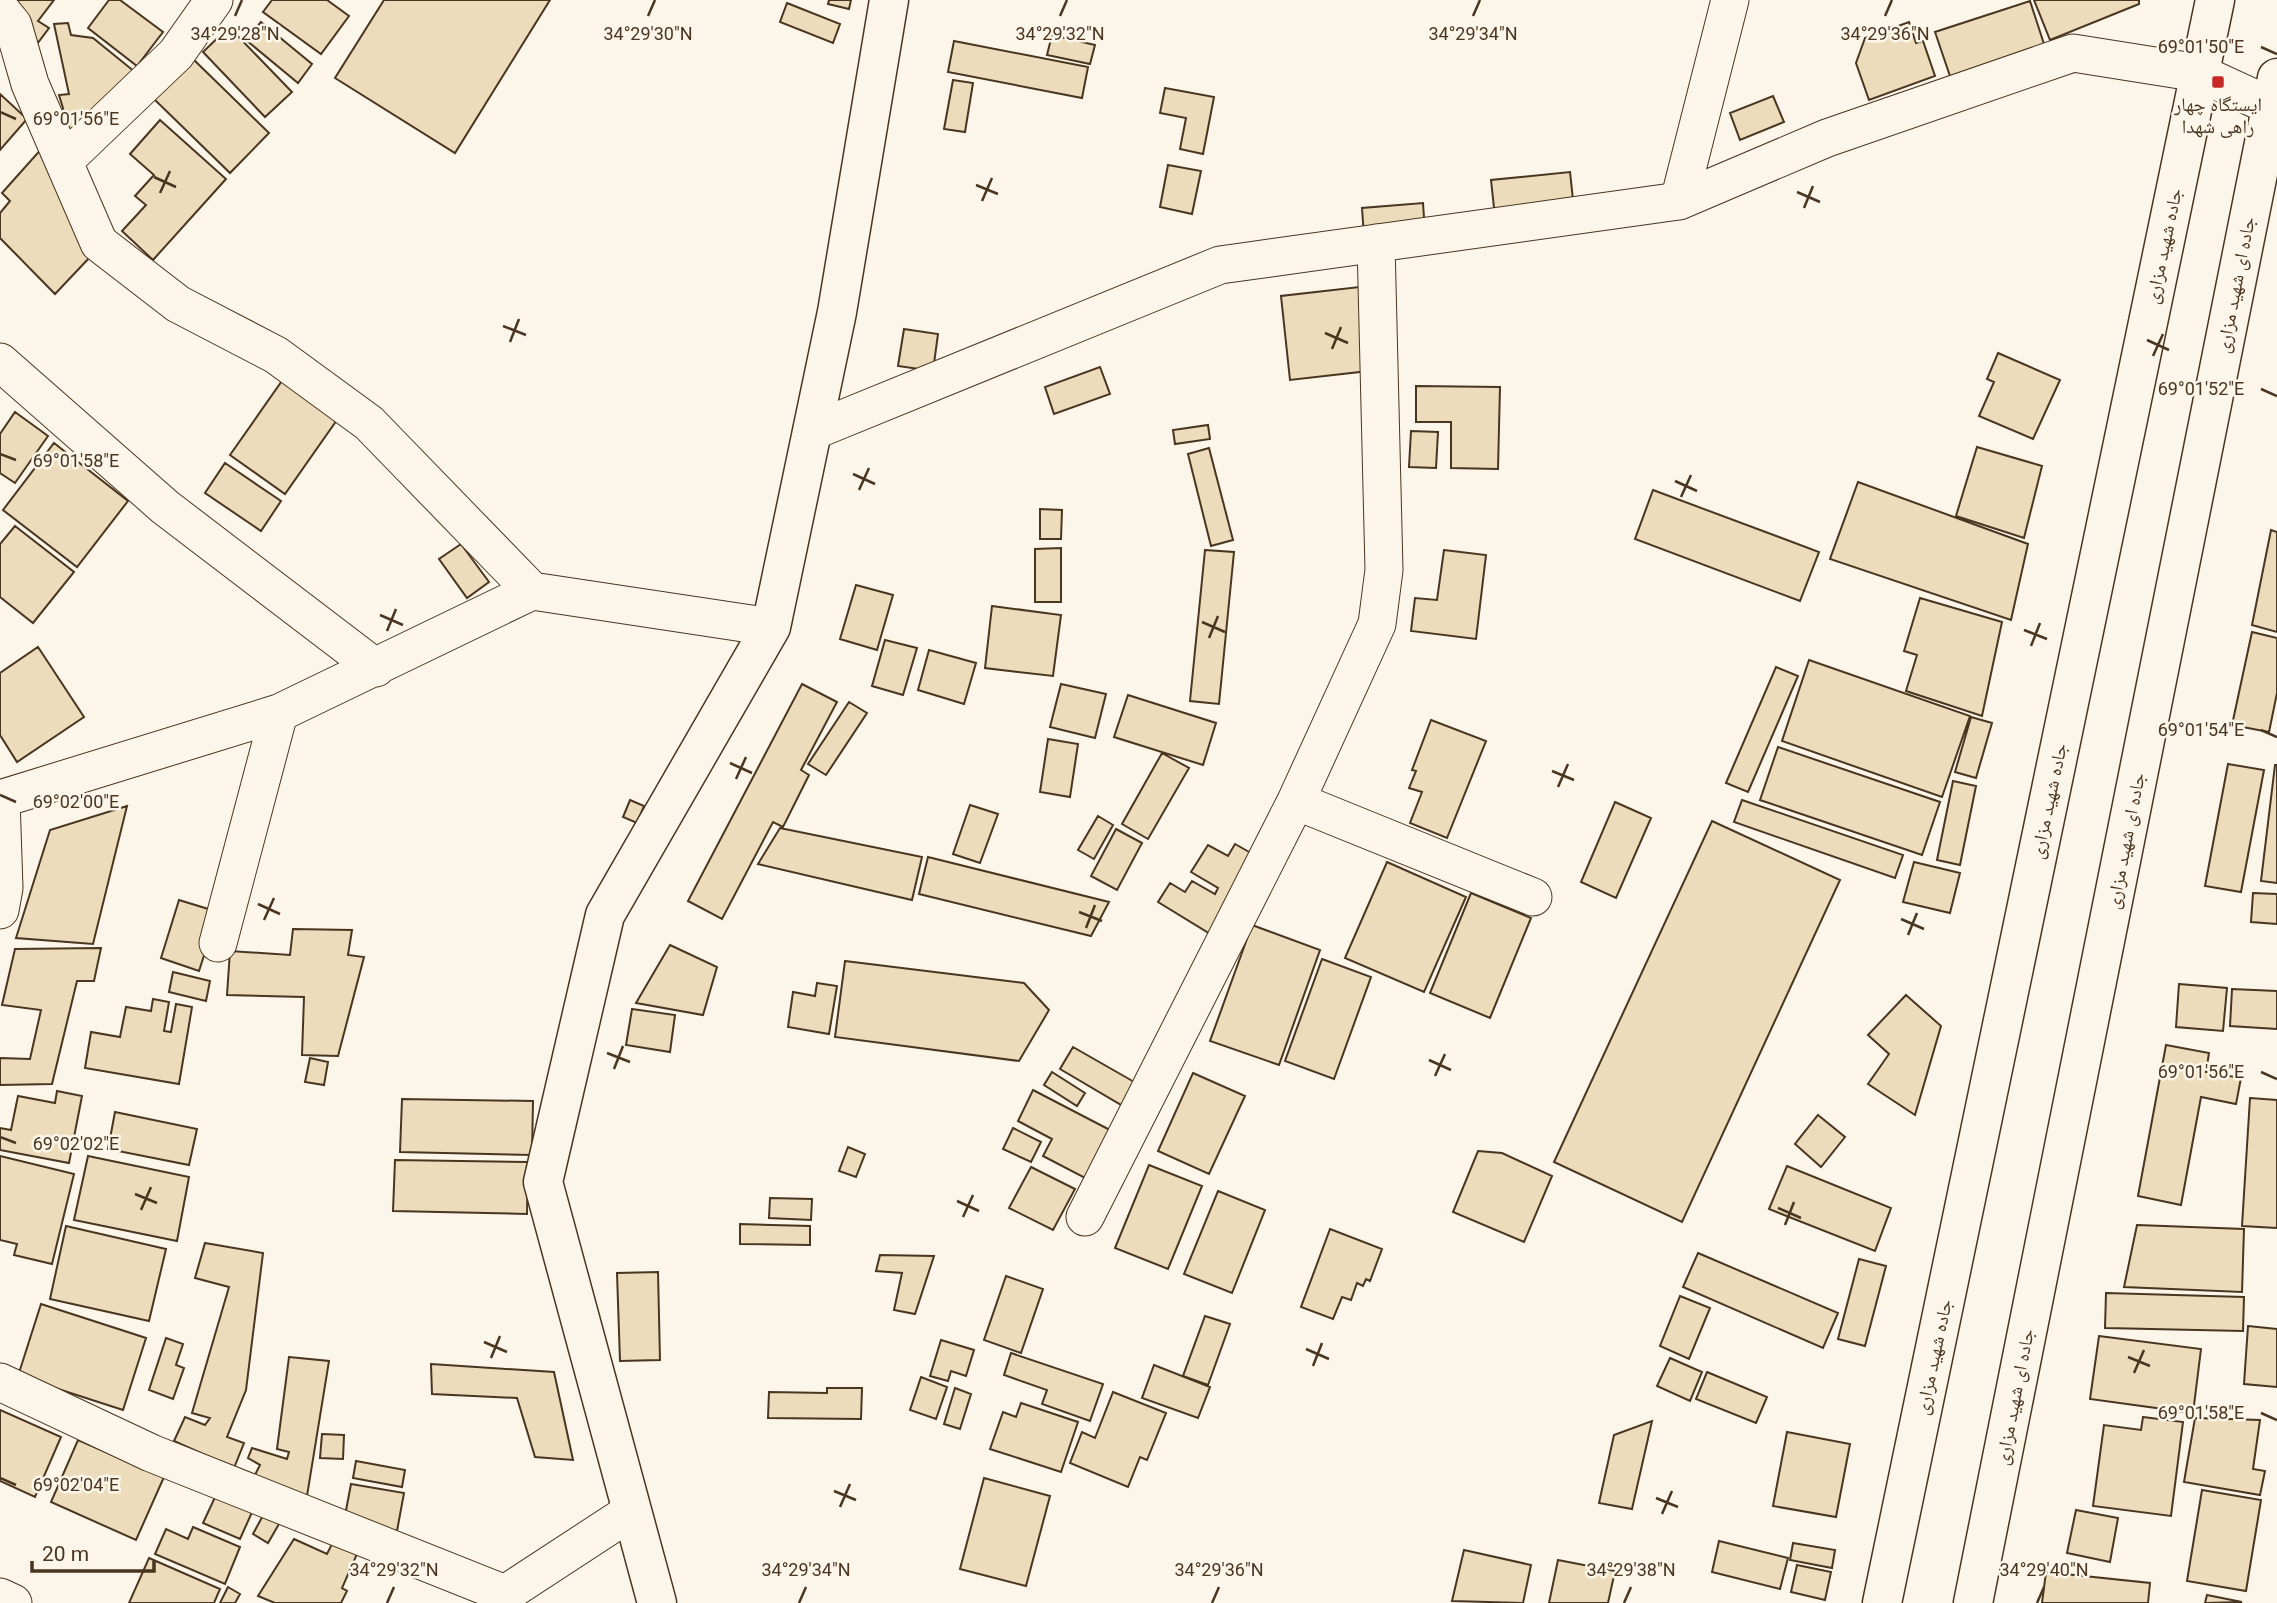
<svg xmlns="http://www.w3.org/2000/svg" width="2277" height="1603" font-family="Roboto,'Noto Naskh Arabic',sans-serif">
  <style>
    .building { fill: #ecdcbc; stroke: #4a3520; stroke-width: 2 }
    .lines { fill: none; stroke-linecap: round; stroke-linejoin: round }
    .minor-casing { stroke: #4a3520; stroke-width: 39 }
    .tertiary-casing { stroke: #4a3520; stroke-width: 41 }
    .secondary-casing { stroke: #4a3520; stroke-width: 41 }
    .minor { stroke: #fbf6e9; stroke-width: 37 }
    .tertiary { stroke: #fbf6e9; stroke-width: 38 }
    .secondary { stroke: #fbf6e9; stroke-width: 38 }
    .ticks { fill: none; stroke: #4a3520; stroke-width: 2.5 }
    .poi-dot { fill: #c62828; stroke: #fbf6e9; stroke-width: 2.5 }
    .labels { text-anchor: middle; stroke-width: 5; stroke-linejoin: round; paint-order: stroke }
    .poi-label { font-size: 19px; fill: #4a3520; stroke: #fbf6e9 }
    .street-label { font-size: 19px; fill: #4a3520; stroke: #fbf6e9 }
    .ticks-label { font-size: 18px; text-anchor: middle; fill: #4a3520; stroke: #fbf6e9; stroke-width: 5; stroke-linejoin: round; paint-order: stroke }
  </style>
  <rect width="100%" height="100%" fill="#fbf6e9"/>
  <path class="building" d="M7,0h47l-16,21 11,7 -12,16z
    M109,0h11l43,32 -26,34 -49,-38z
    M272,0h55l22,16 -28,38 -58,-42z
    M384,0h166l-95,153 -120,-75z
    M829,0h22l-2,9 -21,-5z
    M2034,0h105v4l-89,36z
    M2030,1l15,46 -94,32 -16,-47z
    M787,3l53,21 -7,19 -53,-21z
    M261,22l51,42 -14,19 -52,-43z
    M1909,22l7,21 7,-2 12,35 -66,24 -13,-37 9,-25z
    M68,23l3,12 22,3 42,34 -62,69 -14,-46 10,-1 -15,-70z
    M229,27l63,65 -27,25 -62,-65z
    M1052,35l43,10 -5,19 -43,-9z
    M954,41l134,26 -6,31 -134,-26z
    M193,59l76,74 -39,40 -76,-74z
    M953,80l20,3 -8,49 -21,-3z
    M1165,88l49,9 -11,57 -23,-5 6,-31 -26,-5z
    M0,94l27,25 -27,31z
    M1773,96l11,26 -44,18 -10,-27z
    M160,120l66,59 -73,81 -31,-29 24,-26 -11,-9 19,-21 -24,-21z
    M43,147l48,109 -36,38 -55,-56v-25l10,-12 -8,-8z
    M1168,165l33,6 -9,43 -32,-7z
    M1570,172l4,37 -79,8 -4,-37z
    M1423,203l2,29 -61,4 -2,-28z
    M1368,286l9,84 -87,10 -9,-84z
    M904,329l34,5 -5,37 -35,-5z
    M1998,353l62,27 -27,59 -54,-23 15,-34 -7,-3z
    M1100,367l10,27 -56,20 -9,-27z
    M284,378l55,39 -54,77 -55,-39z
    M1416,386l84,1 -2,82 -47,-1v-46h-35z
    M15,412l33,24 -33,47 -15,-10v-39z
    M1208,425l2,14 -35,5 -2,-14z
    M1411,431l27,1 -2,36 -27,-1z
    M54,443l74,58 -51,66 -74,-57z
    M1977,447l65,19 -18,72 -68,-22z
    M1209,448l24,92 -22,6 -23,-92z
    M225,463l56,38 -20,30 -56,-38z
    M1858,482l170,62 -17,76 -181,-61z
    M1653,490l166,62 -19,49 -165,-62z
    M1040,509l22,1 -1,29h-21z
    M15,526l59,46 -41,51 -33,-26v-53z
    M2271,530l6,2v100l-25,-7z
    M461,544l28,38 -22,16 -28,-39z
    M1061,548v54h-26v-53z
    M1205,550l29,2 -15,152 -29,-3z
    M1444,550l42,5 -10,84 -65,-8 4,-33 22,2z
    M856,585l37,10 -16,55 -37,-11z
    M1920,598l82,24 -20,94 -76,-25 11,-36 -13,-4z
    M992,606l69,9 -8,61 -68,-8z
    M2252,632l25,6v55l-8,39 -37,-7z
    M885,640l32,8 -14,47 -31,-9z
    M38,647l46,70 -67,45 -17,-27v-62z
    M929,650l47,13 -12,41 -46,-14z
    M1809,660l161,56 -28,81 -160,-56z
    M1776,667l22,9 -50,116 -22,-9z
    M802,684l35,18 -36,68 8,5 -26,52 -10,-5 -51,97 -34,-18z
    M1061,684l45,10 -11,44 -45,-11z
    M1128,695l88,28 -13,42 -89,-28z
    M849,702l18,11 -41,62 -18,-11z
    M1971,717l21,6 -16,55 -21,-6z
    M1431,720l55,21 -39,97 -37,-15 12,-31 -13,-4 7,-17 -4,-1z
    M1048,739l30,5 -8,53 -30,-5z
    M1778,747l162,55 -18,53 -162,-55z
    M1162,753l27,15 -41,71 -26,-15z
    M2228,764l36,6 -23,122 -36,-6z
    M2275,765h2v118l-16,-2z
    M1953,781l23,5 -16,79 -23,-5z
    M630,800l14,6 -7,17 -14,-6z
    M1742,800l161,55 -8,23 -161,-56z
    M1615,802l36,16 -35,80 -35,-16z
    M970,805l28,9 -18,49 -27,-9z
    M127,806l-34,138 -77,-6 34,-108z
    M1098,816l15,9 -19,34 -16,-9z
    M1712,821l128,59 -158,342 -128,-60z
    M780,828l142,29 -10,43 -154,-36z
    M1116,829l26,14 -25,47 -26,-14z
    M1235,844l23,13 -46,78 -54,-33 12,-19 15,9 7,-11 23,13 3,-6 -27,-16 17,-27 20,11z
    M928,857l181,45 -18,34 -172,-42z
    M1387,862l79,35 -42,95 -79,-34z
    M1914,862l46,11 -10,40 -47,-11z
    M1471,893l60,25 -41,100 -60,-25z
    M2253,893l24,1v30l-26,-2z
    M179,900l39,12 -19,59 -38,-13z
    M1252,925l68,25 -41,115 -69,-24z
    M293,929l59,1 -4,25 16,2 -26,99 -36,-1 2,-58 -77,-2 3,-44 60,4z
    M670,945l47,22 -14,48 -67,-12z
    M101,948l-7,33h-17l-25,103 -52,1v-27l30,1 11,-49 -39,-5 13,-56z
    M1322,959l49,18 -37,102 -49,-18z
    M845,961l179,22 25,27 -30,51 -184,-24z
    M173,972l37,9 -4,20 -37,-9z
    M817,983l20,3 -8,48 -41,-7 5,-35 22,4z
    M2179,984l48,4 -4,43 -47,-4z
    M2232,989l45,2v38l-47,-3z
    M1906,995l35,31 -26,89 -47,-31 21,-30 -21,-19z
    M153,999l16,3 -5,29 7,1 5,-28 16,3 -13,77 -94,-16 6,-36 29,5 6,-30 25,4z
    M632,1009l43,6 -5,37 -44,-7z
    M2166,1045l43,8 -3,19 35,6 -5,26 -35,-7 -20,108 -43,-9z
    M1073,1047l63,36 -13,23 -63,-37z
    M310,1058l18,4 -4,23 -19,-3z
    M1052,1072l33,21 -8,13 -33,-21z
    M1193,1073l52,23 -36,78 -51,-23z
    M1033,1090l77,40 -25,48 -42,-22 9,-17 -34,-18z
    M57,1091l25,5 -13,67 -69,-13v-22l11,2 7,-34 37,7z
    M2250,1098l27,2v128l-35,-2z
    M402,1099l131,2 -1,54 -132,-3z
    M115,1112l82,17 -8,36 -81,-16z
    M1818,1115l27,22 -24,30 -26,-23z
    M1013,1128l28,14 -10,20 -28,-13z
    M848,1147l17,7 -9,23 -17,-6z
    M1478,1151l24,2 50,23 -28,66 -71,-30z
    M0,1156l74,18 -22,90 -38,-9 3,-11 -17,-4z
    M88,1156l101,21 -12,64 -103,-21z
    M395,1160l133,2 -1,52 -134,-3z
    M1149,1165l53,21 -34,83 -53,-21z
    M1787,1166l104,42 -16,43 -106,-42z
    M1031,1167l44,22 -22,41 -44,-22z
    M1218,1191l47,19 -33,83 -48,-19z
    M770,1198l42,1 -1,21 -42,-2z
    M740,1224l70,2v19l-70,-1z
    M2137,1225l107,4 -2,63 -118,-5z
    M66,1226l100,23 -17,72 -99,-22z
    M1330,1229l52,20 -12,32 -4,-2 -3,7 -6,-3 -6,17 -9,-3 -9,22 -32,-12z
    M205,1243l58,10 -17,137 -19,47 17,6 -10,25 -60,-27 11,-24 20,8 5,-7 -18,-5 37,-126 -34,-9z
    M1698,1253l140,60 -15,35 -140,-61z
    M880,1255l54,1 -19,58 -21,-4 8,-37 -26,-2z
    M1859,1259l27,7 -21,80 -27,-7z
    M658,1272l2,88 -40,1 -3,-88z
    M1006,1276l37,13 -22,64 -37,-13z
    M2106,1293l138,4 -1,34 -138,-3z
    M1680,1296l30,12 -21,51 -29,-13z
    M41,1304l105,34 -23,72 -105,-34z
    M1205,1316l25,8 -22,61 -25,-9z
    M2248,1326l29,3v58l-33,-3z
    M2099,1336l102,13 -8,64 -103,-14z
    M166,1338l17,6 -7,21 8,3 -11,31 -24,-9z
    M941,1340l33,10 -8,26 -15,-5 -3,10 -18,-5z
    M1011,1353l92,31 -13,37 -48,-17 5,-14 -43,-15z
    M289,1357l40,4 -22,135 -53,-19 6,-12 -12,-7 4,-10 35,11 2,-7 -12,-3z
    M1670,1358l32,14 -12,29 -33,-15z
    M431,1364l123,8 19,88 -38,-3 -18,-59 -85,-4z
    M1154,1365l56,22 -12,31 -56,-20z
    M1707,1372l60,25 -11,26 -60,-24z
    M921,1377l26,10 -11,32 -26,-9z
    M827,1388h35l-1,31 -93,-1 1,-26 58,1z
    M955,1388l16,6 -11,35 -16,-5z
    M1113,1392l53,21 -19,47 -7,-3 -12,30 -58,-24 12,-31 13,6z
    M1021,1403l57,19 -17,50 -71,-23 13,-37 13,5z
    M0,1410l61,27 -26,60 -35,-16z
    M2143,1417l40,5 -12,94 -78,-10 11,-81 37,5z
    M2195,1418l65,2 -7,49 12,2 -5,24 -76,-13z
    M1652,1421l-20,88 -33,-6 15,-68z
    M1787,1432l63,12 -14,73 -63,-11z
    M322,1434l22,1 -1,24 -23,-1z
    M78,1440l86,37 -28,63 -85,-38z
    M356,1461l49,9 -3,17 -49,-9z
    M984,1478l66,18 -24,90 -66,-17z
    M351,1484l53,9 -7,38 -53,-10z
    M2202,1490l59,10 -15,91 -59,-10z
    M216,1495l37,15 -13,29 -37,-16z
    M267,1508l16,9 -15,26 -15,-9z
    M2076,1510l42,8 -8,44 -43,-9z
    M193,1527l47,20 -15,37 -70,-30 11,-25 22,10z
    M294,1539l33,15 6,-12 24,12 -15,34 5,3 -6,12h-66l-17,-7z
    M1719,1541l69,17 -8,31 -68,-17z
    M1793,1543l42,7 -3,18 -42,-8z
    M1464,1550l67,15 -8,38 -71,-2z
    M149,1558l71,31 -6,14h-85z
    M1558,1560l57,11 -7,32h-59z
    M1797,1565l34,7 -6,28 -34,-8z
    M2046,1572l104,11 -2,20h-106z
    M228,1587l12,7 -5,9h-15z
    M2207,1595l35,7 -37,1z"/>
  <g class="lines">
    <defs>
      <path id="minor" d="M0,9l13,16 17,59 69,159 79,61 98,51 93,68 163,168
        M64,161l112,-107 38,-54
        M1679,201l51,-201
        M0,362l165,145 211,161
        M813,431l407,-166 459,-64 148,-63 246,-85 126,20 78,36
        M0,799l279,-86 253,-122 239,36
        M1296,801l237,96
        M0,910l4,-22 -3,-89
        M218,943l61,-230
        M1085,1217l211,-416 81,-177 7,-54 -8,-327
        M0,1382l151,71 354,141 127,-83
        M0,1597l13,6"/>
      <path id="tertiary" d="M657,1603l-114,-421 62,-267 166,-288 66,-315 52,-312"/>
      <path id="secondary" d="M1882,1603l333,-1603
        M1973,1603l304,-1525"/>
    </defs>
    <use href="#minor" class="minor-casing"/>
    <use href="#tertiary" class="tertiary-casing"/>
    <use href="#secondary" class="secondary-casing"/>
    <use href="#minor" class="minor"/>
    <use href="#tertiary" class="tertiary"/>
    <use href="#secondary" class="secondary"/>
  </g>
  <path class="ticks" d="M235,16l7,-16M648,16l7,-16M1060,16l7,-16M1473,16l7,-16M1885,16l7,-16M2261,47l16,7M0,112l16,7M154,177l22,10M976,185l22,9M1797,192l23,10M160,193l10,-22M982,201l10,-23M1804,208l9,-22M503,326l23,9M1325,333l23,10M2147,340l22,10M510,342l9,-23M1332,349l9,-22M2153,356l10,-22M2261,389l16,7M0,454l16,6M853,474l22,10M1675,481l22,10M859,490l10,-22M1681,497l10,-22M380,615l23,10M1202,622l23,10M2024,630l23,9M387,631l9,-22M1209,638l9,-22M2031,646l9,-23M2261,730l16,7M730,763l22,10M1552,771l22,9M736,779l10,-22M1558,787l10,-23M0,795l16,7M258,904l22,10M1079,912l23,9M1901,919l23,10M264,920l10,-22M1086,928l9,-23M1908,935l9,-22M607,1053l23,9M1429,1060l22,10M614,1069l9,-23M2261,1072l16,7M1435,1076l10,-22M0,1137l16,6M135,1194l22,9M957,1201l22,10M1778,1208l23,10M141,1210l10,-23M963,1217l10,-22M1785,1225l9,-23M484,1342l23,10M1306,1349l23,10M2128,1357l22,9M491,1358l9,-22M1313,1366l9,-23M2134,1373l10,-23M2261,1413l16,7M0,1478l16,7M834,1491l22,9M1656,1498l22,9M840,1507l10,-23M1662,1514l10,-23M387,1603l7,-16M799,1603l7,-16M1212,1603l7,-16M1624,1603l7,-16M2037,1603l7,-16"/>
  <rect class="poi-dot" x="2211" y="75" width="14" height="14" rx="3.5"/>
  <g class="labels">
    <g class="poi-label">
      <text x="2218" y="111">ایستگاه چهار<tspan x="2218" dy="22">راهی شهدا</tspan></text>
    </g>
    <g class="street-label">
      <text transform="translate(2163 246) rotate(-78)" y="7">جاده شهید مزاری</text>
      <text transform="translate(2235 285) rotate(-79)" y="7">جاده ای شهید مزاری</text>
      <text transform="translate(2048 801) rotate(-78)" y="7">جاده شهید مزاری</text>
      <text transform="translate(2125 841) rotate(-79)" y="7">جاده ای شهید مزاری</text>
      <text transform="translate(1933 1357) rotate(-78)" y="7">جاده شهید مزاری</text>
      <text transform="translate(2014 1397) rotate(-79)" y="7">جاده ای شهید مزاری</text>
    </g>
  </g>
  <g class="ticks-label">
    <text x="235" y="40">34°29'28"N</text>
    <text x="648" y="40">34°29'30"N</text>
    <text x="1060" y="40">34°29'32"N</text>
    <text x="1473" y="40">34°29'34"N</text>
    <text x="1885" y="40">34°29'36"N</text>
    <text x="2201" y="53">69°01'50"E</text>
    <text x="76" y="125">69°01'56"E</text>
    <text x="2201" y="395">69°01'52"E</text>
    <text x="76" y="467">69°01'58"E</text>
    <text x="2201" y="736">69°01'54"E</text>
    <text x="76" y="808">69°02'00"E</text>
    <text x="2201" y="1078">69°01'56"E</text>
    <text x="76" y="1150">69°02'02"E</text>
    <text x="2201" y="1419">69°01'58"E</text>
    <text x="76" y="1491">69°02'04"E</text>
    <text x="394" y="1576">34°29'32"N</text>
    <text x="806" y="1576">34°29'34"N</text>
    <text x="1219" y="1576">34°29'36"N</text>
    <text x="1631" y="1576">34°29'38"N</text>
    <text x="2044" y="1576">34°29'40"N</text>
  </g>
  <path d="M32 1561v10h122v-10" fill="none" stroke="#4a3520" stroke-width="3.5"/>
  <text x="42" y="1561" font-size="21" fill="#4a3520" stroke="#fbf6e9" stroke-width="5" paint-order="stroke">20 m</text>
</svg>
